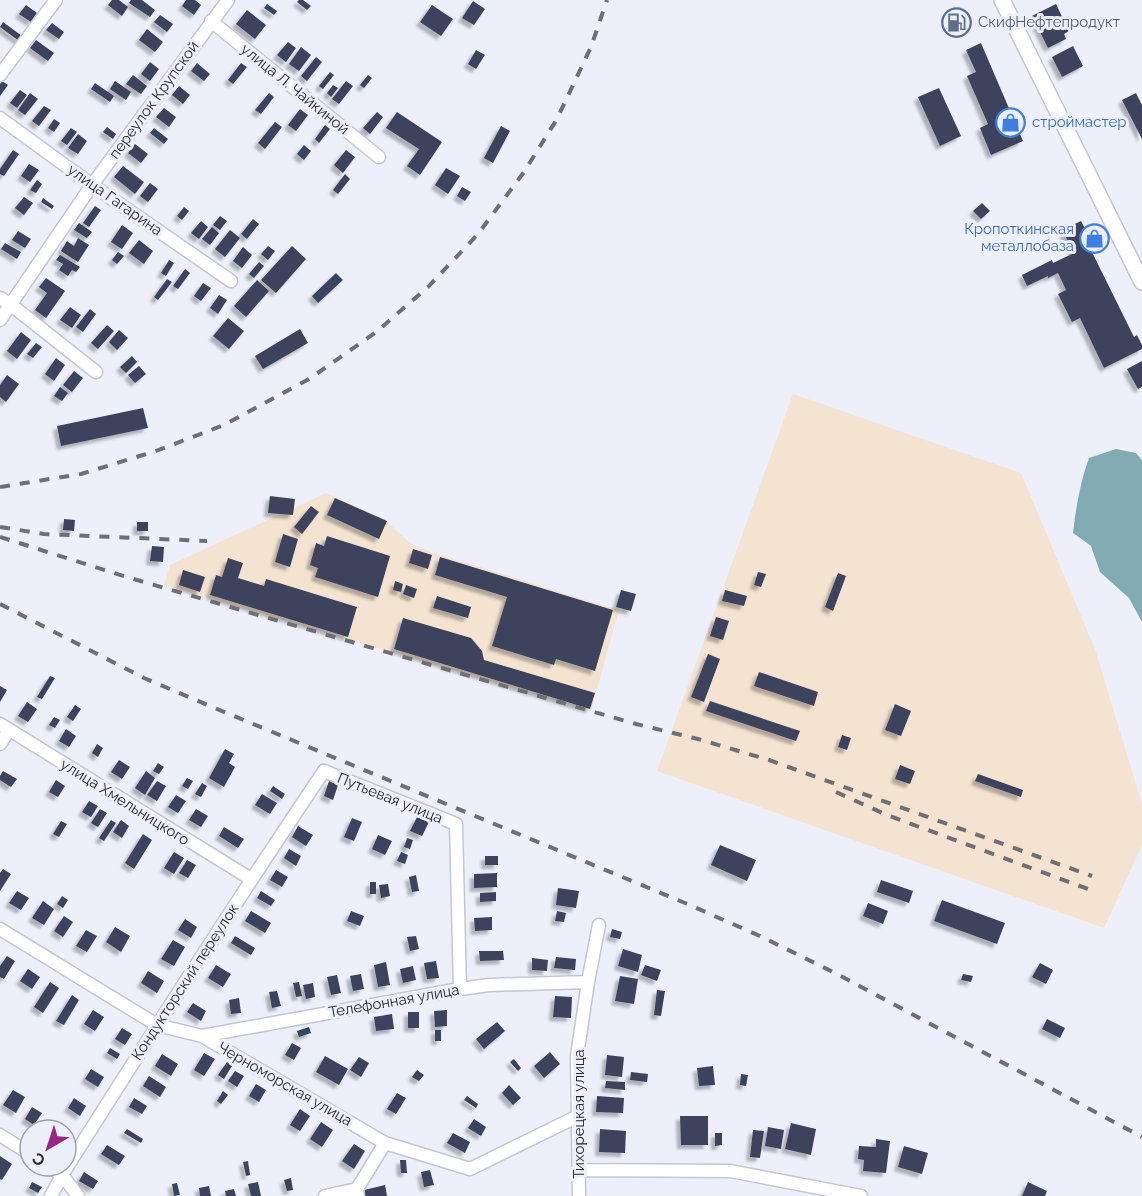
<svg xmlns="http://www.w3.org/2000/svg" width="1142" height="1196" font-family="Raleway,sans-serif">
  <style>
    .industrial { fill: #f4e3d1 }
    .water { fill: #82aab2 }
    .building { fill: #3e435d; filter: url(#shadow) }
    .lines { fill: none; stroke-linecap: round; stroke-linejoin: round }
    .minor-casing { stroke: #c4c6d1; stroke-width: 15 }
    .major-casing { stroke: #c4c6d1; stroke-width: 18 }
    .minor { stroke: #fff; stroke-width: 12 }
    .major { stroke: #fff; stroke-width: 15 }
    .rail { stroke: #6d6f75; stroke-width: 4; stroke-dasharray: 10 10; stroke-linecap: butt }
    .labels { text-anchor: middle; stroke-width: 6; stroke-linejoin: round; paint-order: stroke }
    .service-label { font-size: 15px; fill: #4e5e75; stroke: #edf0fa; text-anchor: start }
    .street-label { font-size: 15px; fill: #27282c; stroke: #edf0fa }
    .shop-label { font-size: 15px; fill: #366cbe; stroke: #edf0fa; text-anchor: start }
  </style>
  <defs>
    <filter id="shadow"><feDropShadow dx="-4" dy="4" stdDeviation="1.5" flood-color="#0004"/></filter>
  </defs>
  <rect width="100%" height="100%" fill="#edf0fa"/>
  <path class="industrial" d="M793,394l228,79 74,176 47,155v41l-38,83 -447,-157z
    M326,493l58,26 26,24 21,9 188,58 -28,101 -427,-126 6,-20z"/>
  <path class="water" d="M1116,449l20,4 6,7v162l-13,-24 -29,-26 -9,-26 -18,-13c3,-26 7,-50 16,-75z"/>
  <path class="building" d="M112,0h7l9,7 -6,9 -14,-11z
    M131,0h11l13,10 -5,7 -21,-14z
    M186,0h9l6,5 -7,10 -12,-9z
    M299,0h4l8,6 -4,4 -10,-8z
    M473,1l12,8 -11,16 -12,-7z
    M267,4l10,7 -3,4 -10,-7z
    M1056,4l13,27 -5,3 2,5 -18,9 -16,-32z
    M26,5l11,8 -6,9 -12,-8z
    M432,5l21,14 -12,17 -21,-14z
    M247,10l19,15 -11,14 -19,-15z
    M957,14l7,12 -9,5 -6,-13z
    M160,15l13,9 -6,8 -13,-10z
    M3,22l19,14 -3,5 -19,-14z
    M52,23l12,9 -5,7 -13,-9z
    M147,29l16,13 -8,10 -16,-12z
    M36,40l18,13 -6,8 -18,-13z
    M288,42l8,6 -10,14 -9,-7z
    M981,43l42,98 -32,14 -11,-27 8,-4 -21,-48 9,-4 -10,-22z
    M1073,46l10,20 -21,11 -10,-20z
    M301,47l10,8 -12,16 -10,-7z
    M476,50l9,5 -9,14 -8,-5z
    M316,57l6,5 -15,19 -6,-5z
    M150,62l9,7 -9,12 -9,-7z
    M197,63l13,11 -6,7 -13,-10z
    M241,63l6,4 -14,17 -5,-4z
    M330,72l4,3 -11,14 -4,-3z
    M133,75l14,11 -6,8 -15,-10z
    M368,75l4,3 -8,10 -4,-3z
    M2,81l6,4 -8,11v-12z
    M115,81l16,11 -5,8 -16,-11z
    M346,81l7,5 -14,18 -7,-5z
    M95,83l19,13 -4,6 -19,-13z
    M333,85l5,3 -7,9 -4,-4z
    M179,86l11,9 -7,9 -11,-9z
    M939,88l22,48 -21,10 -22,-49z
    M20,90l7,5 -10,13 -7,-5z
    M30,93l8,6 -13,16 -7,-5z
    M269,93l5,4 -13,17 -6,-4z
    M1136,93l6,12v34l-20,-39z
    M44,106l7,4 -12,16 -7,-5z
    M164,108l12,9 -7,10 -13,-10z
    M300,109l8,6 -12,16 -8,-6z
    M377,112l6,5 -13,17 -7,-6z
    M397,112l45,30 -22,33 -13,-9 12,-17 -33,-21z
    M54,119l6,4 -6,9 -6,-4z
    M275,122l7,5 -17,22 -7,-6z
    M325,125l5,4 -11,14 -4,-4z
    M501,126l9,5 -17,32 -9,-5z
    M107,127l9,7 -3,5 -10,-7z
    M71,128l6,4 -10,13 -6,-4z
    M154,128l14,11 -4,5 -14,-11z
    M78,134l9,7 -9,13 -10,-6z
    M135,144l13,10 -7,9 -13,-10z
    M304,145l7,6 -7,9 -7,-6z
    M13,150l6,4 -15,22 -4,-2v-5z
    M346,150l9,7 -12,16 -9,-8z
    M29,164l10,6 -9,12 -9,-6z
    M123,166l21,16 -9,12 -21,-17z
    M446,168l14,8 -12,18 -13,-9z
    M345,174l5,5 -12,15 -5,-4z
    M37,180l5,4 -6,9 -6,-3z
    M150,183l8,6 -10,13 -8,-6z
    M462,187l9,5 -6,9 -8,-5z
    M24,197l9,6 -9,12 -9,-7z
    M43,198l11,8 -2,3 -11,-7z
    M982,203l8,8 -9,8 -8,-8z
    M95,206l6,4 -12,17 -6,-4z
    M184,207l5,4 -7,9 -5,-4z
    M220,216l7,5 -7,9 -7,-5z
    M253,219l6,5 -12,15 -6,-5z
    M201,221l7,6 -9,12 -8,-6z
    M1081,221l11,21 -4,2 46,93 3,-2 5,10v4l-38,19 -24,-50 -8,4 -14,-28 8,-4 -8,-17 -10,5v-2l-21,10 -5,-11 30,-15 1,3 21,-10 -12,-23z
    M79,223l13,9 -5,6 -13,-8z
    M122,225l11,8 -11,16 -11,-7z
    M212,227l7,6 -9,12 -8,-6z
    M230,230l10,8 -15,19 -10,-8z
    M18,231l13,8 -6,9 -13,-8z
    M78,238l11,7 -11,17 -17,-11 6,-10 7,5z
    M139,240l14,11 -9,13 -15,-11z
    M5,243l16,9 -4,7 -16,-10z
    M268,246l7,5 -7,9 -7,-6z
    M292,246l14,13 -30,34 -15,-13z
    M243,247l9,8 -10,13 -9,-7z
    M118,252l6,4 -7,8 -5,-4z
    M60,255l20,12 -4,5 -4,-2 -4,6 -9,-6 4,-6 -7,-4z
    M169,260l5,3 -8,13 -5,-3z
    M259,262l5,4 -10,12 -5,-4z
    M185,269l5,4 -12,16 -5,-3z
    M336,273l7,7 -25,23 -6,-7z
    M46,278l19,13 -19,27 -11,-8 12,-17 -8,-6z
    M167,279l5,3 -14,18 -4,-3z
    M257,280l12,11 -23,26 -12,-11z
    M203,283l8,5 -10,13 -7,-5z
    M219,295l8,5 -9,14 -8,-6z
    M70,307l11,8 -9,13 -12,-8z
    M90,309l6,5 -13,18 -7,-5z
    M228,318l16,13 -15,18 -16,-13z
    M107,325l7,6 -16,18 -7,-6z
    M300,329l8,14 -45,26 -8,-13z
    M119,330l9,8 -11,12 -8,-8z
    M21,332l10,8 -14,19 -10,-8z
    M36,343l6,4 -9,11 -6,-4z
    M132,356l5,6 -11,11 -6,-6z
    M56,358l9,7 -11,16 -9,-7z
    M1142,361v26l-4,2 -11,-20z
    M139,366l7,8 -11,9 -7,-8z
    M74,371l9,7 -11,14 -9,-7z
    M7,375l12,9 -13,18 -6,-5v-12z
    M60,387l8,6 -6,8 -8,-5z
    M143,408l5,20 -87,18 -4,-20z
    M270,496l25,3 -2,16 -25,-2z
    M335,498l52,23 -8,18 -52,-24z
    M311,506l8,6 -17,22 -8,-7z
    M64,519l11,1 -1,11 -11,-1z
    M137,522h11v9h-11z
    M283,534l15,5 -8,28 -15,-5z
    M327,536l63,20 -12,41 -63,-20 3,-9 -8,-3 6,-22 8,3z
    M152,546l12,1 -1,15 -13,-1z
    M413,549l19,6 -4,14 -19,-6z
    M440,557l173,53 -18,61 -39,-12 -2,6 -62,-19 15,-49 -72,-22z
    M228,558l15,5 -5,15 26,8 2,-7 91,28 -9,30 -138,-42 6,-20 6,2z
    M183,570l22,7 -5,15 -21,-7z
    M758,572l8,2 -5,13 -7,-2z
    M838,573l8,3 -13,35 -8,-4z
    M395,581l8,3 -2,8 -8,-2z
    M406,585l11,4 -3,9 -11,-4z
    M621,590l15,4 -5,17 -15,-4z
    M725,590l22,6 -3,10 -22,-5z
    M437,596l34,11 -3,11 -35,-10z
    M716,617l13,4 -6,19 -13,-4z
    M403,618l68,20 11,13 2,9 111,33 -5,16 -196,-60z
    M708,654l12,5 -16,43 -13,-5z
    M759,672l59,20 -4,14 -60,-20z
    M50,676l5,2 -13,21 -5,-2z
    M0,686l7,4 -7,12z
    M710,701l90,30 -4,10 -90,-30z
    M27,702l10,7 -9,13 -10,-6z
    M895,704l16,7 -10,25 -16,-6z
    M75,705l6,4 -8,12 -6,-4z
    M54,717l6,3 -5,8 -6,-3z
    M66,729l10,7 -7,11 -10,-6z
    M842,735l9,3 -4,12 -9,-3z
    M97,744l6,4 -5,9 -6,-4z
    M225,749l9,5 -5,9 6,4 -11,20 -15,-9z
    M119,760l11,7 -8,12 -11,-7z
    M158,763l6,4 -5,7 -6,-3z
    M900,765l15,6 -5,13 -15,-5z
    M3,771l14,8 -6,8 -11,-7v-4z
    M146,771l9,7 -10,17 -10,-7z
    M978,774l45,16 -2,7 -46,-16z
    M187,778l6,3 -5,8 -6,-3z
    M56,780l9,6 -7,11 -9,-5z
    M157,781l9,5 -9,15 -10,-6z
    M329,781l9,4 -5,15 -9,-4z
    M202,783l5,3 -6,11 -6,-3z
    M273,786l12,8 -3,5 -12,-8z
    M262,794l15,9 -7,11 -15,-9z
    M176,795l10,6 -8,12 -10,-6z
    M89,801l9,5 -7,11 -9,-5z
    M100,809l7,4 -9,14 -7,-4z
    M196,809l12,7 -7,11 -12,-7z
    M417,817l12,5 -7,14 -12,-5z
    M352,818l10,4 -8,19 -10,-4z
    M111,820l5,3 -12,18 -5,-3z
    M121,820l8,6 -7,12 -9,-6z
    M61,821l6,3 -8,13 -6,-3z
    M298,826l15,9 -7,11 -14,-9z
    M224,827l20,12 -6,9 -19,-12z
    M143,834l9,6 -18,29 -9,-6z
    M378,835l14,6 -7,14 -13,-6z
    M407,838l6,2 -3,9 -6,-2z
    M720,845l36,15 -9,21 -36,-16z
    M289,849l12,7 -5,10 -12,-8z
    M174,852l10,6 -10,16 -10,-6z
    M401,852l7,3 -3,9 -8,-3z
    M485,856h13v9h-13z
    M187,860l9,5 -8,13 -9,-5z
    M3,869l8,5 -11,17v-18z
    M276,870l12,7 -6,10 -12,-7z
    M497,873v14l-23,1v-14z
    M416,875l3,16 -7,1 -3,-15z
    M881,880l32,11 -4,12 -32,-11z
    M370,882h6v12h-6z
    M388,884l2,12 -9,2 -2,-13z
    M558,888l21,3 -3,17 -20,-3z
    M17,891l12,7 -8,12 -12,-7z
    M261,891l14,9 -4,6 -14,-8z
    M496,892v9l-16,1v-9z
    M62,896l6,4 -5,8 -6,-4z
    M942,900l63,23 -8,21 -63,-23z
    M43,901l11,8 -10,16 -12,-7z
    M868,903l20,8 -5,13 -20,-8z
    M251,911l20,12 -6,10 -20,-12z
    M351,911l13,5 -4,10 -13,-5z
    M557,911l9,2 -2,9 -9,-1z
    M64,916l9,6 -10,15 -9,-6z
    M492,917v13l-17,1 -1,-13z
    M185,919l12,8 -6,11 -13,-8z
    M115,927l15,9 -9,16 -15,-10z
    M612,929l10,3 -2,7 -10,-2z
    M86,930l11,6 -10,16 -11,-6z
    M235,936l20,12 -4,7 -20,-12z
    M416,936l3,13 -9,2 -3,-14z
    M173,940l12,7 -11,19 -13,-7z
    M623,949l19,6 -4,17 -20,-6z
    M479,951h24l1,9 -24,1z
    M7,956l8,5 -11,18 -4,-2v-11z
    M556,957l20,2 -1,11 -21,-2z
    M532,958l16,2 -1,11 -15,-1z
    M436,961l3,17 -12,1 -3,-16z
    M386,962l4,23 -12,2 -4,-22z
    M1040,963l13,7 -7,14 -14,-7z
    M216,965l15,9 -8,13 -15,-9z
    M645,965l16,5 -4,11 -16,-6z
    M413,966l3,14 -13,3 -3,-14z
    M28,969l12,8 -8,12 -12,-8z
    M148,971l16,10 -7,12 -16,-10z
    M361,974l3,15 -11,2 -3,-15z
    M963,974l10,2 -2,6 -10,-2z
    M337,975l4,18 -10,2 -4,-18z
    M620,976l18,3 -4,25 -19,-3z
    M50,982l9,6 -16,25 -9,-6z
    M299,982l3,14 -6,1 -3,-14z
    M313,983l2,14 -9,2 -3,-14z
    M657,990l8,1 -4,25 -7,-1z
    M277,991l4,15 -9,2 -3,-16z
    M72,995l7,5 -15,25 -8,-4z
    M555,996l17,1 -1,21 -18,-1z
    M239,998l2,15 -10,1 -2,-14z
    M193,1003l13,8 -5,10 -14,-9z
    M93,1010l11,7 -9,14 -11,-7z
    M447,1010v16l-12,1 -1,-16z
    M408,1012h11v16h-11z
    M392,1014l2,15 -18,2 -2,-14z
    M1047,1019l18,9 -5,10 -18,-9z
    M497,1022l8,9 -21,18 -8,-10z
    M309,1027l2,6 -12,4 -2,-6z
    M122,1028l10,6 -7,11 -10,-6z
    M435,1030h6v11h-6z
    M292,1043l9,5 -7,12 -9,-5z
    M110,1048l10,6 -3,5 -10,-6z
    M550,1052l10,12 -16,14 -10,-12z
    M204,1053l11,6 -11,17 -10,-6z
    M162,1054l16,10 -7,12 -16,-10z
    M607,1055l17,2 -2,20 -17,-2z
    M325,1056l23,13 -9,16 -23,-13z
    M359,1057l10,6 -8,14 -11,-7z
    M514,1059l7,9 -3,3 -8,-9z
    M227,1062l5,4 -8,13 -6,-4z
    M713,1066l2,19 -16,1 -2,-18z
    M91,1069l13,8 -6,10 -13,-8z
    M417,1070l7,5 -5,6 -7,-4z
    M235,1071l9,5 -7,11 -9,-6z
    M631,1072l17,2 -1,8 -17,-2z
    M741,1074l7,1 -2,11 -6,-1z
    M149,1076l17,11 -6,10 -17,-11z
    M606,1081l19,1v8l-20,-2z
    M256,1084l10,6 -7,12 -10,-6z
    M509,1085l12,13 -8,7 -11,-12z
    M13,1090l12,7 -9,16 -13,-8z
    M223,1091l5,4 -7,9 -4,-3z
    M397,1093l9,5 -10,16 -9,-5z
    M467,1096l11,8 -2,4 -12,-8z
    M597,1096l27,2 -1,15 -27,-1z
    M74,1098l12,8 -6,10 -12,-8z
    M134,1098l13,8 -5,8 -13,-7z
    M32,1107l10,6 -8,12 -9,-6z
    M300,1109l10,7 -10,15 -10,-6z
    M680,1116h28v29h-27z
    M474,1119l12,8 -5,9 -13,-8z
    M321,1122l12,8 -11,17 -12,-8z
    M791,1123l25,6 -5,26 -26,-6z
    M768,1127l16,3 -3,19 -16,-3z
    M127,1129l16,10 -2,4 -17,-10z
    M600,1129l26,2 -1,22 -26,-1z
    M753,1130l11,1 -4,27 -10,-1z
    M453,1133l17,9 -5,11 -18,-10z
    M715,1133h7v12l-7,1z
    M876,1139l14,2 -4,32 -23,-2 1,-11 -6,-1 1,-13 17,1z
    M354,1144l11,7 -11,18 -12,-8z
    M107,1145l18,11 -6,9 -18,-11z
    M904,1146l24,7 -6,21 -24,-7z
    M0,1156l12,8 -10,16 -2,-1z
    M400,1160h6l1,13h-6z
    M248,1161l2,14 -4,1 -3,-14z
    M430,1170l4,15 -10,2 -3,-15z
    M84,1172l14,9 -5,8 -14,-8z
    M291,1178l2,12 -6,1 -3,-11z
    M32,1182l10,5 -4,6 -9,-5z
    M258,1182l3,14h-10l-3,-12z
    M1028,1182l19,9 -2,5h-23z
    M177,1183l3,12 -6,1 -2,-12z
    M385,1185l2,11h-22l-1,-6z
    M209,1186l2,10h-11l-1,-8z
    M234,1189l2,7h-10l-1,-5z"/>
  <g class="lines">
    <defs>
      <path id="minor" d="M211,21l168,136
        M0,75l56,-75
        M0,118l92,67 139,96
        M0,298l10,6 86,68
        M0,320l92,-135 136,-185
        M0,724l251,155
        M0,744l9,-14
        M0,929l157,96 45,11 183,107 85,26 108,-53
        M202,1036l258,-47 29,-4 99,-3
        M0,1135l30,19
        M48,1166l14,9 16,21
        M579,1170l151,1 131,25
        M51,1196l11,-21c86,-136 172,-271 262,-404l132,53 4,165
        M325,1196l32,-7
        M358,1196l-1,-7 28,-46
        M579,1196l-2,-140 11,-74 11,-57"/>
      <path id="major" d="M1002,0l140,282"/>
    </defs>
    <use href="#minor" class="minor-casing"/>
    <use href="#major" class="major-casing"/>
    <use href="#minor" class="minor"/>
    <use href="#major" class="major"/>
    <path class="rail" d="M0,487l81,-13 75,-23 68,-26 85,-46 66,-46 53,-46 50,-53 46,-62 33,-53 34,-72 16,-47
      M0,527l44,7 163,7
      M0,537l130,41 506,146 62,15 71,21 323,116
      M0,604l144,74 73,31 468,194 75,33 77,38 305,163
      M836,792l51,23 201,74"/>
  </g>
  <defs>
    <symbol id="fuel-ring" viewBox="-11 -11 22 22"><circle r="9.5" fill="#edf0fa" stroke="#5c6f8a" stroke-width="1.5"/><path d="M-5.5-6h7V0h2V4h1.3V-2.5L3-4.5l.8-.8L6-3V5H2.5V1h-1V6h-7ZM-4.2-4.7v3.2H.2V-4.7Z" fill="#5c6f8a"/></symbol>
    <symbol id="shop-ring" viewBox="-11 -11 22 22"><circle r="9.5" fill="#edf0fa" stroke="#3f7fe0" stroke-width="1.5"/><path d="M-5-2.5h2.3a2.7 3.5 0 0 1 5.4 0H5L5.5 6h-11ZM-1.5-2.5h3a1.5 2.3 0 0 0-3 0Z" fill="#3f7fe0"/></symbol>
  </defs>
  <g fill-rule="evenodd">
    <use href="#fuel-ring" x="940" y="6" width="33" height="33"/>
    <use href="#shop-ring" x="994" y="106" width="33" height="33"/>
    <use href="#shop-ring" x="1078" y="222" width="33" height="33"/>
  </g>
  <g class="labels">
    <g class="service-label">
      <text x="978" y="27">СкифНефтепродукт</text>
    </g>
    <g class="street-label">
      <text transform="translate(295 89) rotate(39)" y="5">улица Л. Чайкиной</text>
      <text transform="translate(154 100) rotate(-54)" y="5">переулок Крупской</text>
      <text transform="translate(115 200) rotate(35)" y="5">улица Гагарина</text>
      <text transform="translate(390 798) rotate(22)" y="5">Путьевая улица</text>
      <text transform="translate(125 802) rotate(32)" y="5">улица Хмельницкого</text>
      <text transform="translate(185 982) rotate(-57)" y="5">Кондукторский переулок</text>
      <text transform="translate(394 1001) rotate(-10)" y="5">Телефонная улица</text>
      <text transform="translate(285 1084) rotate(30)" y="5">Черноморская улица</text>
      <text transform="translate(579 1114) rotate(-90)" y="5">Тихорецкая улица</text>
    </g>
    <g class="shop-label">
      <text x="1032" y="127">строймастер</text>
      <text x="1074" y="234" text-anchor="end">Кропоткинская<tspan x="1074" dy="17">металлобаза</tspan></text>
    </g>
  </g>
  <g transform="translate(48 1148) rotate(219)"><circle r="28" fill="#edf0fa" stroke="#9ea0a8" stroke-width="1.5"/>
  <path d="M0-4.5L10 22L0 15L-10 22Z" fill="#982786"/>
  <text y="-9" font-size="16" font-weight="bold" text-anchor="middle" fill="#27282c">С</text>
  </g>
</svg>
